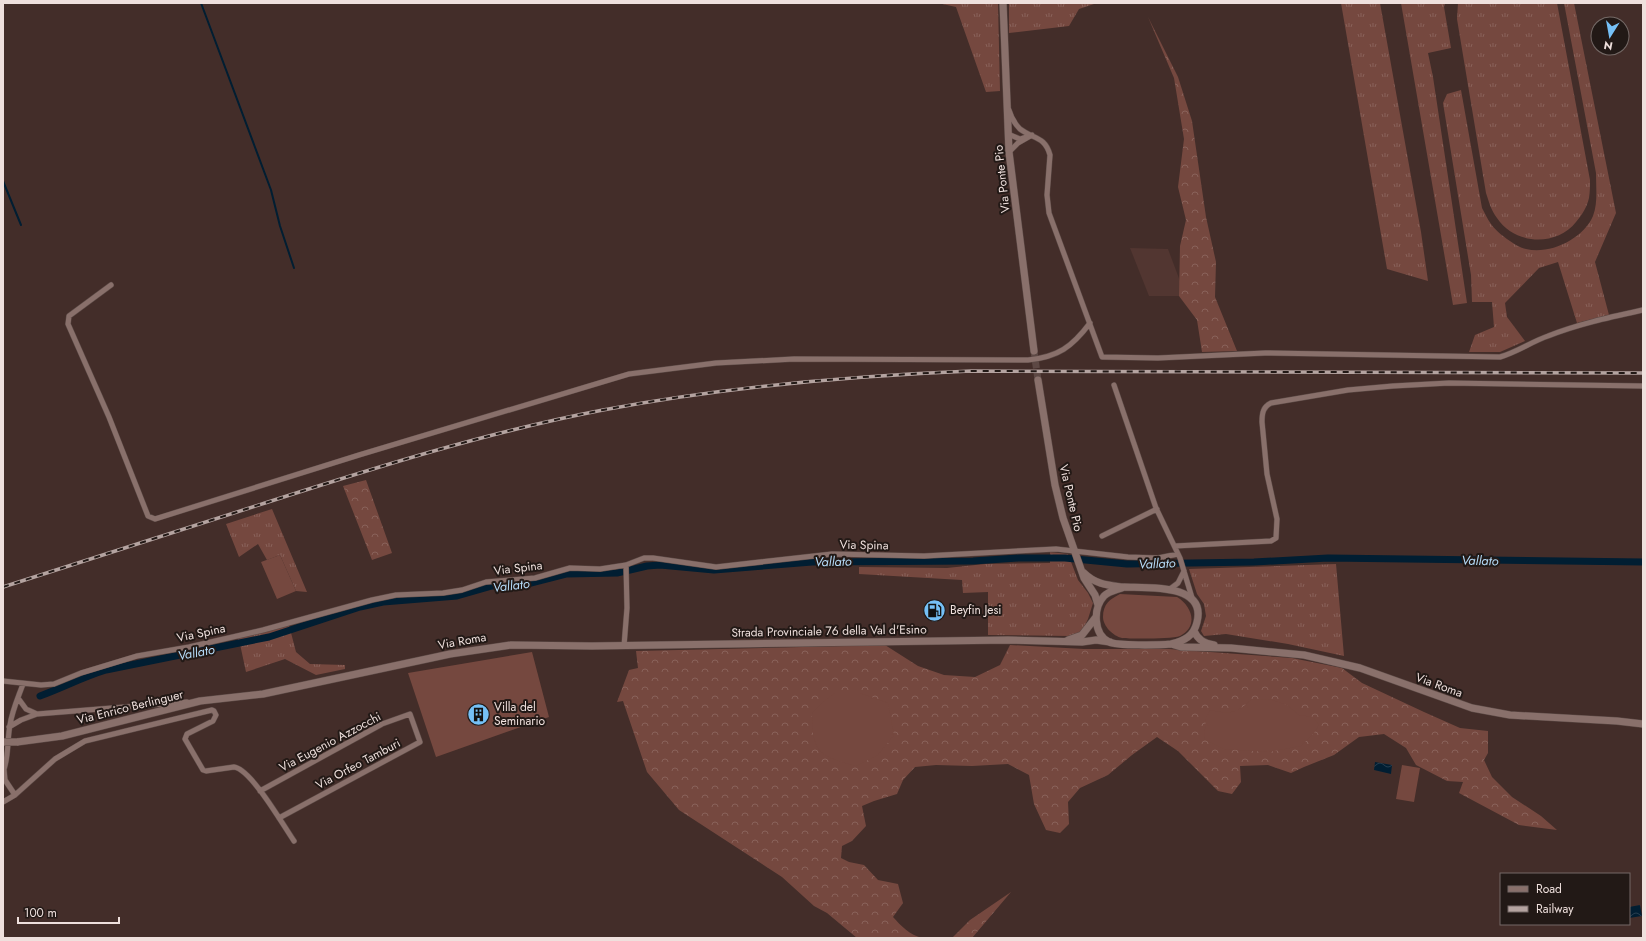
<svg xmlns="http://www.w3.org/2000/svg" width="1646" height="941" font-family="Jost,sans-serif">
  <style>
    .built { fill: #523631 }
    .grass { fill: url(#grass-tufts) }
    .forest { fill: url(#forest-crowns) }
    .garden { fill: #75483f }
    .water { fill: url(#water-waves) }
    .lines { fill: none; stroke-linecap: round; stroke-linejoin: round }
    .stream { stroke: #011e32; stroke-width: 2 }
    .canal { stroke: #011e32; stroke-width: 7 }
    .secondary-tunnel { stroke: #5d4844; stroke-width: 7; stroke-dasharray: 7 3.5; stroke-linecap: butt }
    .minor-casing { stroke: #5c4a46; stroke-width: 6 }
    .secondary-casing { stroke: #5c4a46; stroke-width: 8 }
    .minor { stroke: #89706b; stroke-width: 5 }
    .secondary { stroke: #89706b; stroke-width: 7 }
    .rail-casing { stroke: #b4a3a0; stroke-width: 3.5 }
    .rail { stroke: #221916; stroke-width: 2; stroke-dasharray: 6; stroke-linecap: butt }
    .secondary-bridge-casing { stroke: #5c4a46; stroke-width: 8; stroke-linecap: butt }
    .secondary-bridge { stroke: #89706b; stroke-width: 7 }
    .labels { text-anchor: middle; stroke-width: 4; stroke-linejoin: round; paint-order: stroke }
    .street-label { font-size: 12px; fill: #efe0dd; stroke: #221916 }
    .poi-label { font-size: 12px; fill: #efe0dd; stroke: #221916; text-anchor: start }
    .water-label { font-size: 13px; font-style: italic; fill: #b5dbf8; stroke: #221916 }
  </style>
  <defs>
    <pattern id="grass-tufts" width="24" height="20" patternUnits="userSpaceOnUse"><rect width="24" height="20" fill="#75483f"/><path d="M3 7l-1-3M5 7V3M7 7l1-3M15 17l-1-3M17 17v-4M19 17l1-3" fill="none" stroke="#89625a"/></pattern>
    <pattern id="forest-crowns" width="20" height="18" patternUnits="userSpaceOnUse"><rect width="20" height="18" fill="#75483f"/><path d="M2 6a3 3 0 1 1 6 0M12 15a3 3 0 1 1 6 0" fill="none" stroke="#89625a"/></pattern>
    <pattern id="water-waves" width="16" height="10" patternUnits="userSpaceOnUse"><rect width="16" height="10" fill="#011e32"/><path d="M0 5q4-4 8 0t8 0" fill="none" stroke="#263e4f"/></pattern>
  </defs>
  <rect width="100%" height="100%" fill="#432d29"/>
  <path class="built" d="M1130,248l38,1 12,32 -1,15h-30z"/>
  <path class="grass" d="M938,3h60l2,88 -14,1 -30,-85z
    M1009,3h88l-18,6 -10,17 -60,7z
    M1341,3h39l41,229 7,49 -41,-12z
    M1401,3h44l-1,4 7,41 -23,5 5,24 34,226 -14,2z
    M1458,3h99l33,177c0,5 0,12 -1,18 -2,9 -7,17 -13,24 -20,25 -61,23 -79,-4 -6,-8 -8,-16 -11,-25l-29,-174z
    M1564,3h10l42,210 -21,49 14,53 -32,8 -19,-61 -19,6 -34,35 2,14 18,24 -25,11h-31l6,-17 19,-8 -2,-25h-20l-1,-27 -28,-172 4,-9 14,-4 21,118c3,5 5,11 9,16 5,8 25,23 35,25 24,6 57,-10 67,-33 5,-13 3,-29 3,-43z
    M272,509l35,83 -11,-1 -16,-36 -13,5 -9,-16 -19,13 -13,-33z
    M1050,552l18,2 10,26 10,13 5,10 -5,16 -6,12 -11,5 -83,-1v-43l-25,1 -1,-13 -103,-6v-7l88,1 38,-4 65,-1z
    M1336,564l8,92 -56,-12 -62,-10 -22,2 -3,-5 5,-15 -2,-12 -7,-10 -8,-25z
    M289,625l7,27 14,12 35,1v4l-29,6 -31,-16 -39,13 -6,-28 -3,-6z"/>
  <path class="forest" d="M1148,17l30,60 14,44 14,96 10,45 -1,35 22,54 -35,1 -5,-32 -18,-24 1,-50 6,-26 -8,-33 6,-48 -10,-61z
    M366,480l26,73 -20,7 -29,-74z
    M885,645l33,21 26,9 31,2 25,-12 10,-20 74,4h85l123,9 50,10 20,15 62,29 36,16 28,3v22l-4,7 8,17 20,20 29,19 16,14 -38,-5 -60,-32 4,-11 -16,-1 -31,-16 -10,-17 -22,-14 -25,3 -25,18 -30,12 -13,6 -23,-8 -28,1 1,16 -9,12 -14,-3 -40,-40 -21,-14 -25,18 -24,20 -28,13 -12,14 1,22 -9,9 -14,-3 -12,-26 -5,-29 -21,-11 -36,2 -36,-1 -21,2 -12,13 -6,14 -23,7 -12,5 4,20 -14,15 -10,5 -1,12 8,4 15,3 14,15 20,4 5,19 -10,14c8,9 17,18 29,21h-65l-30,-25 -13,-7 -32,-29 -103,-67 -32,-38 -24,-71 -6,1 12,-32 9,-2 -2,-17z
    M1011,892l-39,46h-20l18,-18z"/>
  <path class="garden" d="M280,555l16,36 -19,8 -16,-37z
    M1120,594l57,3c15,9 22,29 3,39 -8,3 -48,3 -58,2 -9,-2 -19,-12 -19,-21 0,-13 7,-18 17,-23z
    M532,652l17,65 -113,40 -28,-84z
    M835,693h25l28,10 6,32 -16,20 -22,11c-37,-10 -44,-13 -44,-53l11,-11z
    M1269,699l18,6 12,10 14,2 6,8 -5,8 -13,13 -32,6 -45,-3 -20,-10 2,-20 4,-9c20,4 26,4 41,-10z
    M1402,765l18,3 -6,34 -18,-3z"/>
  <path class="water" d="M1375,762l17,3 -1,9 -17,-4z
    M1640,905l2,11 -13,2v-11z"/>
  <g class="lines">
    <path class="stream" d="M201,3l70,187 9,36 14,42
      M3,181l18,44"/>
    <path class="canal" d="M40,696c22,-8 43,-19 66,-26l163,-33 91,-30 23,-5 74,-6 35,-10 31,-1 43,-11 51,-1 30,-7 13,-1 54,5 98,-8 161,-1 45,-3h47l62,6 127,-2 74,-4 315,4"/>
    <path class="secondary-tunnel" d="M1034,351l4,29"/>
    <defs>
      <path id="minor" d="M1009,110c2,7 6,14 11,19 13,10 25,7 30,26l-3,40 2,18 53,144 56,1 107,-5 235,4c17,-5 31,-15 48,-21 30,-12 63,-19 95,-26
        M1008,134l12,5 6,-2
        M1009,152l9,-9 14,-8
        M111,285l-42,31 -1,8 41,93 39,99 7,3 204,-64 270,-81 87,-11 78,-4 234,1c30,-3 44,-13 62,-37
        M1114,385l42,123 24,50 13,43
        M1102,536l55,-27
        M1175,546l96,-5 5,-3 1,-19 -10,-45 -5,-52c0,-9 1,-15 9,-19l77,-13 45,-4 56,-3 194,3
        M1170,589l8,-6 6,-12
        M624,646l3,-38 -1,-43
        M3,681l38,4 13,-1 27,-11 56,-17 52,-9 74,-17 109,-30 24,-5 47,-2 19,-3 24,-8 49,-4 35,-10 30,1 26,-4 18,-7h9l63,9 116,-13 92,2 132,-7 72,8 30,1 20,-4
        M18,698l8,11 11,5
        M9,727l12,-7 16,-6 150,-12
        M4,769l1,11 10,15
        M3,772c6,-14 4,-32 7,-47 2,-14 8,-27 13,-41
        M260,791l122,-67 28,-10 10,28 -141,76
        M3,802l12,-7 40,-36 30,-18 127,-31 2,1 2,4 -3,6 -26,13 -2,5 18,31 3,1 28,-4c17,2 49,58 60,74"/>
      <path id="secondary" d="M1003,3l6,149 25,199
        M1038,380l17,105 8,33 21,60 11,17 3,10
        M1084,573c11,11 23,12 38,14
        M1124,587c23,1 83,-4 73,35 -3,14 -13,19 -26,22 -11,1 -54,2 -62,-2 -16,-8 -16,-34 -5,-46 5,-5 13,-6 20,-9z
        M1194,631c4,9 10,12 20,14
        M1068,640l14,-5 14,-18
        M1171,644l10,3 50,1 73,7 56,13 112,40 38,7 107,6 26,3
        M17,742l45,-6 138,-35 63,-7 187,-40 61,-9 81,1 416,-6 74,2 14,-2 14,2"/>
    </defs>
    <use href="#minor" class="minor-casing"/>
    <use href="#secondary" class="secondary-casing"/>
    <use href="#minor" class="minor"/>
    <use href="#secondary" class="secondary"/>
    <defs>
      <path id="rail" d="M3,587c87,-28 175,-56 262,-84 112,-36 223,-71 338,-93 122,-23 245,-34 368,-39l672,2"/>
    </defs>
    <use href="#rail" class="rail-casing"/>
    <use href="#rail" class="rail"/>
    <defs>
      <path id="secondary-bridge" d="M3,742h14"/>
    </defs>
    <use href="#secondary-bridge" class="secondary-bridge-casing"/>
    <use href="#secondary-bridge" class="secondary-bridge"/>
  </g>
  <defs>
    <symbol id="fuel-disc" viewBox="-11 -11 22 22"><circle r="9.5" fill="#75c0f6" stroke="#221916"/><path d="M-5.5-6h7V0h2V4h1.3V-2.5L3-4.5l.8-.8L6-3V5H2.5V1h-1V6h-7ZM-4.2-4.7v3.2H.2V-4.7Z" fill="#111"/></symbol>
    <symbol id="building-disc" viewBox="-11 -11 22 22"><circle r="9.5" fill="#75c0f6" stroke="#221916"/><path d="M-4-6H4V6H1V3H-1V6H-4ZM-2.5-4.3h1.7v1.8h-1.7ZM.8-4.3h1.7v1.8H.8ZM-2.5-1h1.7V.8h-1.7ZM.8-1h1.7V.8H.8Z" fill="#111"/></symbol>
  </defs>
  <g fill-rule="evenodd">
    <use href="#fuel-disc" x="922" y="598" width="25" height="25"/>
    <use href="#building-disc" x="466" y="702" width="25" height="25"/>
  </g>
  <g class="labels">
    <g class="street-label">
      <text transform="translate(1002 179) rotate(-96)" y="4">Via Ponte Pio</text>
      <text transform="translate(1071 498) rotate(77)" y="4">Via Ponte Pio</text>
      <text transform="translate(864 545) rotate(1)" y="4">Via Spina</text>
      <text transform="translate(518 568) rotate(-7)" y="4">Via Spina</text>
      <text transform="translate(829 631) rotate(-1)" y="4">Strada Provinciale 76 della Val d'Esino</text>
      <text transform="translate(201 633) rotate(-12)" y="4">Via Spina</text>
      <text transform="translate(462 641) rotate(-10)" y="4">Via Roma</text>
      <text transform="translate(1439 685) rotate(20)" y="4">Via Roma</text>
      <text transform="translate(130 707) rotate(-14)" y="4">Via Enrico Berlinguer</text>
      <text transform="translate(330 742) rotate(-28)" y="4">Via Eugenio Azzocchi</text>
      <text transform="translate(358 764) rotate(-28)" y="4">Via Orfeo Tamburi</text>
    </g>
    <g class="poi-label">
      <text x="950" y="614">Beyfin Jesi</text>
      <text x="494" y="711">Villa del<tspan x="494" dy="14">Seminario</tspan></text>
    </g>
    <g class="water-label">
      <text transform="translate(1480 560) rotate(1)" y="5">Vallato</text>
      <text transform="translate(833 561) rotate(-1)" y="5">Vallato</text>
      <text transform="translate(1157 563) rotate(-2)" y="5">Vallato</text>
      <text transform="translate(511 585) rotate(-7)" y="5">Vallato</text>
      <text transform="translate(196 652) rotate(-11)" y="5">Vallato</text>
    </g>
  </g>
  <rect width="1646" height="941" fill="none" stroke="#efe0dd" stroke-width="8"/>
  <rect x="1500" y="873" width="130" height="52" fill="#221916" stroke="#746966"/>
  <rect x="1508" y="886" width="20" height="6" fill="#89706b" stroke="#746966"/>
  <text x="1536" y="893" font-size="12" fill="#efe0dd">Road</text>
  <rect x="1508" y="906" width="20" height="6" fill="#b4a3a0" stroke="#746966"/>
  <text x="1536" y="913" font-size="12" fill="#efe0dd">Railway</text>
  <g transform="translate(1610 36) rotate(191)"><circle r="19" fill="#221916" stroke="#746966"/>
  <path d="M0-3L7 15L0 10L-7 15Z" fill="#75c0f6"/>
  <text y="-6" font-size="11" font-weight="bold" text-anchor="middle" fill="#efe0dd">N</text>
  </g>
  <path d="M18 917v6h101v-6" fill="none" stroke="#efe0dd" stroke-width="2"/>
  <text x="24" y="917" font-size="12" fill="#efe0dd" stroke="#221916" stroke-width="3" paint-order="stroke">100 m</text>
</svg>
